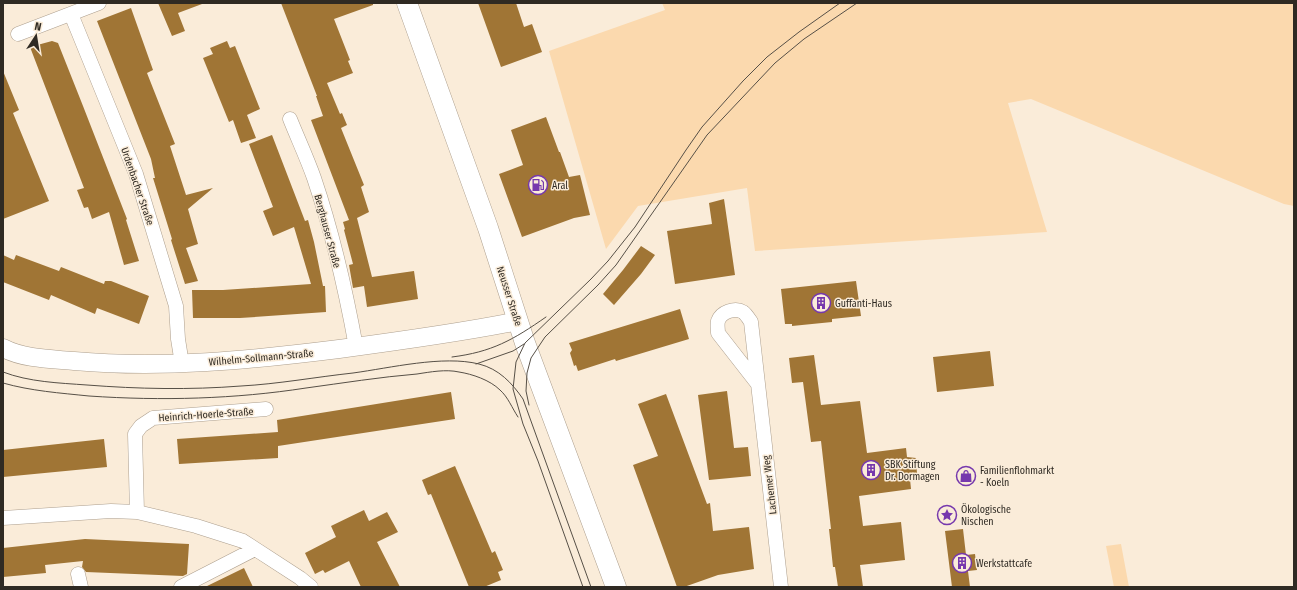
<svg xmlns="http://www.w3.org/2000/svg" width="1297" height="590" font-family="'Fira Sans Condensed',sans-serif">
  <style>
    .green { fill: #fbd9ae }
    .building { fill: #a07535 }
    .lines { fill: none; stroke-linecap: round; stroke-linejoin: round }
    .minor-casing { stroke: #ad9f8e; stroke-width: 15 }
    .tertiary-casing { stroke: #ad9f8e; stroke-width: 19 }
    .secondary-casing { stroke: #ad9f8e; stroke-width: 21 }
    .minor { stroke: #fff; stroke-width: 14 }
    .tertiary { stroke: #fff; stroke-width: 18 }
    .secondary { stroke: #fff; stroke-width: 20 }
    .tram { stroke: #575047; stroke-width: 1 }
    .labels { text-anchor: middle; stroke-width: 3; stroke-linejoin: round; paint-order: stroke }
    .poi-label { font-size: 10px; fill: #2f2a23; stroke: #faecd9; text-anchor: start }
    .street-label { font-size: 10px; fill: #2f2a23; stroke: #faecd9 }
  </style>
  <rect width="100%" height="100%" fill="#faecd9"/>
  <path class="green" d="M662,3h632v203l-10,-2 -253,-105 -23,4 39,129 -292,19 -8,-63 -109,18 -32,43 -57,-198 116,-41z
    M1121,544l8,43h-15l-8,-41z"/>
  <path class="building" d="M158,3h43l1,1 -24,9 7,18 -13,5z
    M281,3h92v2l-39,14 16,41 -2,1 5,12 -26,10 13,31 2,-1 5,12 -6,3 23,57 -3,2 8,25 -12,6 15,59 42,-6 4,28 -51,8 -3,-21 -11,2 -4,-23 4,-1 -9,-34 1,-1 -2,-7 6,-2 -38,-100 12,-4 -7,-20h1z
    M478,3h38l8,24 8,-3 10,28 -41,15z
    M131,8l22,62 -6,3 28,71 -5,2 16,49 27,-7 -25,21 10,35 -12,4 12,33 -13,3 -14,-44 1,-1 -19,-61h2l-4,-19 -54,-138z
    M52,41l6,2 25,63 44,113 -1,1 13,41 -15,4 -15,-53 -17,7 -4,-12 -4,1 -7,-18 7,-2 -54,-141z
    M227,41l3,7 5,-2 25,63 -13,6 9,23 -15,5 -8,-23 -4,2 -26,-64 10,-4 -3,-6z
    M3,71l16,39 -6,3 36,88 -46,18z
    M546,117l13,35h1l9,25 11,-2 10,40 -16,3 -52,19 -23,-63 24,-9 -12,-35z
    M272,135l33,86 3,-1 6,22 9,44h2l1,26 -86,6h-47l-1,-28h31l88,-6 -17,-57 -21,9 -10,-25 10,-4 -24,-63z
    M724,199l11,76 -60,9 -8,-53 45,-7 -3,-21z
    M641,246l14,9 -14,19 -27,31 -11,-11 20,-24z
    M3,255l11,5 2,-5 43,16 2,-4 43,17 1,-3h6l38,15 -10,28 -42,-16 -2,6 -44,-19 -2,5 -46,-18z
    M856,281l5,35 -29,3v3l-40,4v-2h-7l-4,-35z
    M680,309l9,30 -73,22 -1,-2 -37,12 -2,-6 -2,1 -4,-13 2,-3 -3,-7z
    M990,351l4,35 -57,6 -4,-35z
    M814,355l7,50 39,-4 7,52 39,-5 1,9 9,1 1,16 -7,5 1,10 -52,7 4,30 38,-4 4,38 -45,5 3,22h-25l-3,-20h-2l-4,-38h2l-10,-88 -10,1 -8,-60 -11,1 -3,-25z
    M727,391l7,57 14,-1 3,29 -42,4 -11,-85z
    M451,392l4,27 -177,27v12l-99,6 -2,-25 101,-7 -1,-12z
    M666,394l41,110 3,-1 3,28 36,-4 5,42 -36,6 -34,12h-7l-44,-122 25,-9 -20,-52z
    M104,439l3,28 -104,10v-27z
    M455,466l37,87 3,-2 8,19 -5,2 3,8 -17,7h-15l-38,-93 -3,1 -6,-15z
    M364,510l5,11 18,-9 11,20 -21,10 23,45h-39l-12,-26 -24,12 -2,-3 -8,4 -10,-21 31,-16 -5,-11z
    M963,529l3,26 9,-1 2,16 -9,1 2,16h-18l-7,-56z
    M85,539l104,5 -2,30 -4,2 -97,-4 -4,-5 1,-6 -38,4 1,8 -43,4v-29z
    M244,568l9,19h-48z"/>
  <g class="lines">
    <defs>
      <path id="minor" d="M71,14l65,160 40,132 2,33 4,25
        M18,34l81,-31
        M290,119c8,20 17,39 24,59 18,53 32,114 42,169
        M757,383l-39,-50c0,-4 -1,-8 0,-12 3,-9 17,-14 25,-9 3,2 6,7 8,10l30,265
        M137,512l-2,-78 6,-8 12,-8 113,-9
        M3,518l108,-7 26,1 59,14 47,15 57,37 11,9
        M78,574l3,13
        M181,587l74,-38"/>
      <path id="tertiary" d="M3,348c21,11 48,11 71,13 88,8 177,-1 265,-12 60,-8 120,-16 179,-28"/>
      <path id="secondary" d="M407,3l81,225 37,115 91,244"/>
    </defs>
    <use href="#minor" class="minor-casing"/>
    <use href="#tertiary" class="tertiary-casing"/>
    <use href="#secondary" class="secondary-casing"/>
    <use href="#minor" class="minor"/>
    <use href="#tertiary" class="tertiary"/>
    <use href="#secondary" class="secondary"/>
    <path class="tram" d="M452,357c40,-5 61,-17 94,-40
      M476,364l37,-13 11,-7
      M3,372c26,10 56,11 84,13 51,4 103,5 154,1 37,-2 75,-9 112,-13 37,-5 90,-18 126,-9 20,5 33,19 44,35l68,188
      M3,383c28,8 57,10 86,13 73,5 146,3 217,-8 37,-5 74,-11 111,-14 13,-2 29,-5 42,-2 13,2 31,8 41,18 8,7 12,18 18,27
      M529,405l-3,-14 1,-18 4,-15 14,-21 53,-52 18,-20 91,-130 68,-72 29,-24 53,-36
      M583,587l-45,-126 -15,-37 -10,-35 3,-27 9,-19 66,-64 17,-18 27,-34 51,-77 16,-23 41,-46 24,-24 32,-25 41,-29"/>
  </g>
  <defs>
    <symbol id="fuel-ring" viewBox="-11 -11 22 22"><circle r="9.5" fill="#faecd9" stroke="#7638ad" stroke-width="1.5"/><path d="M-5.5-6h7V0h2V4h1.3V-2.5L3-4.5l.8-.8L6-3V5H2.5V1h-1V6h-7ZM-4.2-4.7v3.2H.2V-4.7Z" fill="#7638ad"/></symbol>
    <symbol id="building-ring" viewBox="-11 -11 22 22"><circle r="9.5" fill="#faecd9" stroke="#7638ad" stroke-width="1.5"/><path d="M-4-6H4V6H1V3H-1V6H-4ZM-2.5-4.3h1.7v1.8h-1.7ZM.8-4.3h1.7v1.8H.8ZM-2.5-1h1.7V.8h-1.7ZM.8-1h1.7V.8H.8Z" fill="#7638ad"/></symbol>
    <symbol id="shop-ring" viewBox="-11 -11 22 22"><circle r="9.5" fill="#faecd9" stroke="#7638ad" stroke-width="1.5"/><path d="M-5-2.5h2.3a2.7 3.5 0 0 1 5.4 0H5L5.5 6h-11ZM-1.5-2.5h3a1.5 2.3 0 0 0-3 0Z" fill="#7638ad"/></symbol>
    <symbol id="sight-ring" viewBox="-11 -11 22 22"><circle r="9.5" fill="#faecd9" stroke="#7638ad" stroke-width="1.5"/><path d="M0-6L1.8-2.2L6-1.7L2.9 1.2L3.7 5.4L0 3.3L-3.7 5.4L-2.9 1.2L-6-1.7L-1.8-2.2Z" fill="#7638ad"/></symbol>
  </defs>
  <g fill-rule="evenodd">
    <use href="#fuel-ring" x="527" y="174" width="22" height="22"/>
    <use href="#building-ring" x="810" y="292" width="22" height="22"/>
    <use href="#building-ring" x="860" y="459" width="22" height="22"/>
    <use href="#shop-ring" x="955" y="465" width="22" height="22"/>
    <use href="#sight-ring" x="936" y="504" width="22" height="22"/>
    <use href="#building-ring" x="951" y="552" width="22" height="22"/>
  </g>
  <g class="labels">
    <g class="poi-label">
      <text x="552" y="189">Aral</text>
      <text x="835" y="307">Guffanti-Haus</text>
      <text x="885" y="468">SBK Stiftung<tspan x="885" dy="12">Dr. Dormagen</tspan></text>
      <text x="980" y="474">Familienflohmarkt<tspan x="980" dy="12">- Koeln</tspan></text>
      <text x="961" y="513">Ökologische<tspan x="961" dy="12">Nischen</tspan></text>
      <text x="976" y="567">Werkstattcafe</text>
    </g>
    <g class="street-label">
      <text transform="translate(138 186) rotate(71)" y="4">Urdenbacher Straße</text>
      <text transform="translate(328 231) rotate(75)" y="4">Berghauser Straße</text>
      <text transform="translate(510 296) rotate(72)" y="4">Neusser Straße</text>
      <text transform="translate(261 357) rotate(-5)" y="4">Wilhelm-Sollmann-Straße</text>
      <text transform="translate(206 414) rotate(-4)" y="4">Heinrich-Hoerle-Straße</text>
      <text transform="translate(769 485) rotate(-97)" y="4">Lachemer Weg</text>
    </g>
  </g>
  <rect width="1297" height="590" fill="none" stroke="#2f2a23" stroke-width="8"/>
  <g transform="translate(36 36) rotate(12)" stroke="#faecd9" stroke-width="3" paint-order="stroke">
  <path d="M0-3L7 15L0 10L-7 15Z" fill="#2f2a23"/>
  <text y="-6" font-size="11" font-weight="bold" text-anchor="middle" fill="#2f2a23">N</text>
  </g>
</svg>
